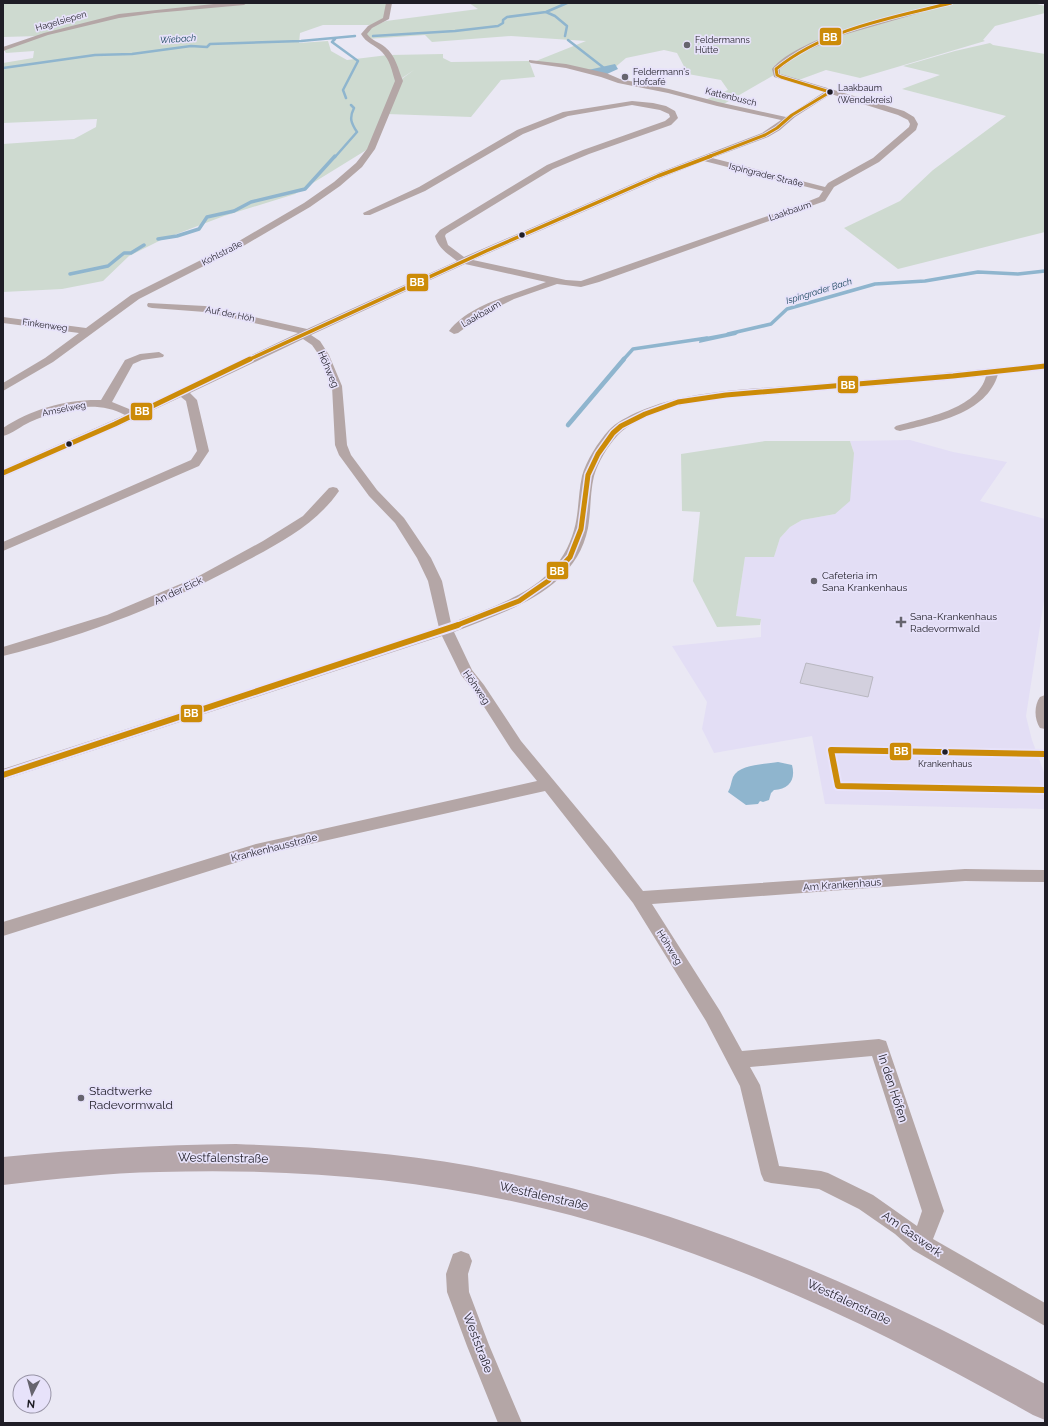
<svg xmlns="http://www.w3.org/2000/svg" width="1048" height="1426" font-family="Raleway,sans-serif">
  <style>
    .built { fill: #e3def5 }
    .green { fill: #cedad0 }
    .water { fill: #8fb5ce }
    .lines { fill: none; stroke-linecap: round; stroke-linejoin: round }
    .stream-far2 { stroke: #8fb5ce; stroke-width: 2.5 }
    .stream-far1 { stroke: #8fb5ce; stroke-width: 3.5 }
    .stream { stroke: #8fb5ce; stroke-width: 4.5 }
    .building { fill: #d3d0de; stroke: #b8b7c0 }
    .minor { fill: #b4a6a6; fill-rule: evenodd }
    .primary { fill: #b6a7ab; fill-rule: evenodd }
    .bus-1-far3-casing { stroke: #e7e2fa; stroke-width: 4.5 }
    .bus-1-far2-casing { stroke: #e7e2fa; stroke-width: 5.5 }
    .bus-1-far1-casing { stroke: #e7e2fa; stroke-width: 8 }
    .bus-1-casing { stroke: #e7e2fa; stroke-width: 10 }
    .bus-1-far3 { stroke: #cc8b08; stroke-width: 3 }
    .bus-1-far2 { stroke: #cc8b08; stroke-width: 3.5 }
    .bus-1-far1 { stroke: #cc8b08; stroke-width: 5 }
    .bus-1 { stroke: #cc8b08; stroke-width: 6 }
    .poi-dot { fill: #66646e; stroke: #e7e2fa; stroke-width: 1.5 }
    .bus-dot { fill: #1f1d26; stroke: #e7e2fa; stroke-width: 1.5 }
    .labels { text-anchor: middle; stroke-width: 3.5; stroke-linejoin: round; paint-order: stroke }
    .far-street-label { font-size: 9px; fill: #1f1d26; stroke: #e7e2fa }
    .far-water-label { font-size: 9px; font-style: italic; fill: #154259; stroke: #e7e2fa }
    .far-poi-label { font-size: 9px; fill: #1f1d26; stroke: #e7e2fa; text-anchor: start }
    .bus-label { font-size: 9px; fill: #1f1d26; stroke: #e7e2fa; text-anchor: start }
    .street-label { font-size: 10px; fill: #1f1d26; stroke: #e7e2fa }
    .poi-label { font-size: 10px; fill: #1f1d26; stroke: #e7e2fa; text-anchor: start }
    .near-street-label { font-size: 12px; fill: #1f1d26; stroke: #e7e2fa }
    .near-poi-label { font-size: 12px; fill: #1f1d26; stroke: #e7e2fa; text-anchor: start }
    .line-badge { stroke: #e7e2fa; stroke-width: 1.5 }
    .badge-label { font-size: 11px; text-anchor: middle; font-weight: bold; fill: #fff }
  </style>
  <rect width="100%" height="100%" fill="#eae8f4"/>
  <path class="built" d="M910,440l43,12 54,10 -27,39 65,18v75l-19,122 6,24 13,35v34l-220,-5 -13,-68 -98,17 -12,-24 5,-27 -35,-56 89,-9v-18l-25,-3 9,-59h29l6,-19 10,-11 12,-7 33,-6 19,-61 -4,-12z"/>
  <path class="green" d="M3,3h384l-1,14 -14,8h-49l-23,8 -1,10 29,-2 3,10 16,9 41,-5 10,26 -30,68 -73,45 -71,22 -63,24 -32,16 -26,25 -41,8 -59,3v-148l71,-5 22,-12 1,-8 -94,4v-60l30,-5 1,-7 -28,2 -2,-3 35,-14 -36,1z
    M469,3h480l-105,28 -52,23 -17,11 -2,7 1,3 -52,30 -17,-5 23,-10 -7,-10 -33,-6 -11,-21 -13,-3 -38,8 -20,17 -70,-14 50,-20 -75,-5 -79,6 -7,-7 -58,4 -2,-3 6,-9 15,-6 92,-12z
    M952,3h81l12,3v7l-50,13 -12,14 2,1 -125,37 -34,-8 -30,11 -13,-5 -5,-3c16,-30 75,-42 106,-51 23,-6 45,-13 68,-19z
    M990,43l3,2 52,9v178l-147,37 -54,-41 56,-27 33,-31 73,-54 -104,-27 38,-14 -37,-9 52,-15z
    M443,54v4l8,4 78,-1 6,16 -34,3 -30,37 -84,-3 12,-33 15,-11 -15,10 -9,-25z
    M765,441h85l4,12 -4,48 -15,13 -33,6 -12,7 -10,11 -6,19h-29l-9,59 25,3 -1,6 -43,2 -24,-46 7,-69 -18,-1 -1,-57z"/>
  <path class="water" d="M615,64l3,5 -11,5 -19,-4z
    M732,332h7l-3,3 -37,8 1,-5z
    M778,762l14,3c4,15 -3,24 -18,25l-3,3 -2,7 -6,2 -3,-1 -2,3 -12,1 -18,-13c3,-5 3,-10 5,-15 6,-13 33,-13 45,-15z"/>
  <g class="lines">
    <path class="stream-far2" d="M546,12l9,4 12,10 -2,10
      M373,36l82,-5 43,-5 5,-3v-3l4,-3 39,-5 21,-9
      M335,39l-3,3 26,19 -15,29 3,8
      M568,40l36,28
      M3,68l92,-13 37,-1 59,-8 16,1 3,-3 91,-3 54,-5
      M335,157l22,-25c-6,-9 -8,-14 -3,-24l-3,-3"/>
    <path class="stream-far1" d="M158,239l19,-3 22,-7 8,-12 27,-6 17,-9 54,-13 30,-33
      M70,274l38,-8 16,-13h7l13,-8
      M728,334l43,-10 16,-15 88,-25 50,-3 53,-9 40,2 27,-3
      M623,360l10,-11 74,-11"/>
    <path class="stream" d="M568,425l56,-66"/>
  </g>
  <path class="building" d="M806,663l67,14 -5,20 -68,-14z"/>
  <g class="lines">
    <path class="minor" d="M223,3h24l-3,2 -89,8 -36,5 -71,17 -45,16v-4l41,-14 75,-19z
      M386,3h6l-3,16 -17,9 -5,6c5,7 12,8 18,13 11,9 13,22 18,34l-28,68 -13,18 -22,19 -30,21 -65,38 -106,54 -86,63 -50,29v-8l42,-25 34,-25 -76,-10v-6l83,11 45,-33 108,-54 65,-38 30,-21 22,-19 11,-14 28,-68c-3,-10 -5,-21 -13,-29 -7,-7 -16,-9 -21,-18l7,-8 15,-8z
      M944,3h10l-111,32 -44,19 -19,15v5l4,1 120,36 10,6 4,7 -2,6 -37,32 -45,25 -9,14 -226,81 -18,5 -24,-3 -43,15 -30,15 -26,19 -4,1 -5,-3c20,-27 67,-37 97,-49l-81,-18 -154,71 9,6 9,14 13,31 5,59 4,10 26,35 27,28 27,40 11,23 9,42c51,-20 107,-35 123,-93 5,-17 4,-36 8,-54 4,-15 16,-34 27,-46 13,-14 49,-27 68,-31 45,-10 93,-11 139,-15 77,-6 153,-13 229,-21v6l-47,5c-11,40 -64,49 -98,57l-4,-1 -2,-2 2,-2c28,-8 82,-17 90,-50 -64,7 -129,11 -193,17 -37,3 -75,4 -111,12 -18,3 -53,17 -65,31 -9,10 -19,26 -23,40 -4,16 -3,35 -6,52 -13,64 -82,83 -134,104l18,38 12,15 37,56 88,106 34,44 322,-22 80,1v12l-80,-1 -313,23 68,107 22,40 137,-12 7,2 58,170 -11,28 112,64v23l-132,-76 -18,-16 -36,-25 -40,-20 -48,-6 -7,-2 -3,-7 -21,-88 -34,-65 -73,-118 -88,-112 -288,65 -254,80v-14l253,-78 281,-63 -26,-32 -37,-58 -13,-16 -19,-39 -439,144v-11l436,-141 -11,-47 -11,-23 -22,-35 -26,-27 -30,-41 -4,-10 -3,-59 -13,-31 -7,-10 -9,-6 -113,54 7,7 12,51 -10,15 -196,85v-9l188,-82 6,-9 -11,-50 -5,-4 -62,29 -116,51v-8l122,-54c-29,-16 -66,-6 -95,7 -9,4 -18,12 -27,14v-8c28,-19 65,-29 98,-28l24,-40 15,-6 19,-2 5,3 -1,2 -21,3 -9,4 -21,38 22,9 164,-78 -93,-21 -53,-4 -4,-1 -1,-2 1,-2 57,3 102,23 150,-68c-9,-7 -19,-13 -22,-25l5,-6 107,-65 36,-15 82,-29 5,-4 -1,-3 -9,-4 -28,-5 -64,11 -45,18 -98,57 -55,24h-6l-1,-2 56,-26 98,-57 46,-18 69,-11 21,2 13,3 9,5 3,7 -7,7 -82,29 -36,15 -107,65 -1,2 3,9 16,12 191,-83 107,-41 19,-13 -64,-14 -49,-13 -50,-10 -17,-6 -35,-9 -35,-5 -2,-1v-2l37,4 40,9 14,6 49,10 49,13 68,15 38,-25 -50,-15 -2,-8c28,-34 129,-55 172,-66zM831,94l67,21 10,5 2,4 -1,3 -36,31 -45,25 -3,4 -113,-29 56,-21 12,-7 15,-13zM704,161l119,30 -4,6 -20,8 -218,76 -15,-1 -93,-20 188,-82zM872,1056l50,155 -5,15 -44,-31 -45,-22 -7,-2 -42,-5 -19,-81 -10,-18z
      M333,487l4,1 2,3c-22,32 -57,51 -91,69 -76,42 -160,75 -245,96v-9l104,-32 90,-38 66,-36 40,-25 26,-28z
      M1045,695v34l-5,-1c-6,-9 -6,-23 0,-31z
      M461,1251l8,3 3,7 -4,13 1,18 20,53 33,78h-24l-31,-77 -20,-54 -1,-18 7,-20z"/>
    <path class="primary" d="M236,1144c79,3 157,8 235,22 203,37 394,119 574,218v36l-12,-5c-154,-87 -314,-164 -487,-206 -126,-31 -257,-41 -387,-37 -52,1 -104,7 -156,13v-28c78,-8 155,-12 233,-13z"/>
    <defs>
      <path id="bus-1-far3" d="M830,92l-49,-15 -4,-2 -1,-6c49,-40 115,-51 175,-66
        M708,157l57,-22 12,-7 15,-13 38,-23"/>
      <path id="bus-1-far2" d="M248,360l238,-109 172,-75 53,-20"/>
      <path id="bus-1-far1" d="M3,473l112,-49 135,-65
        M455,626l64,-25 29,-20 22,-24 11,-28 7,-54 10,-21 15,-21 8,-7 24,-12 33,-12 48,-7 227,-19 92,-10"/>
      <path id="bus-1" d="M1045,754l-214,-4 7,36 207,4
        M3,775l455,-150"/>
    </defs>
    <use href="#bus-1-far3" class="bus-1-far3-casing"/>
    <use href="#bus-1-far2" class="bus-1-far2-casing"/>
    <use href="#bus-1-far1" class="bus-1-far1-casing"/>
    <use href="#bus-1" class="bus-1-casing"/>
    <use href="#bus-1-far3" class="bus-1-far3"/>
    <use href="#bus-1-far2" class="bus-1-far2"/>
    <use href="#bus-1-far1" class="bus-1-far1"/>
    <use href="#bus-1" class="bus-1"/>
  </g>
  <g class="poi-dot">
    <circle cx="687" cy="45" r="4"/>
    <circle cx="625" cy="77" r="4"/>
    <circle cx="814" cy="581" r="4"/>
    <path d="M899 616h4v4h4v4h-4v4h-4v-4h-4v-4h4z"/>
    <circle cx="81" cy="1098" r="4"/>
  </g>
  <g class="bus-dot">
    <circle cx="830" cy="92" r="3.5"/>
    <circle cx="522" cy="235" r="3.5"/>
    <circle cx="69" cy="444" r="3.5"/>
    <circle cx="945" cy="752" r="3.5"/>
  </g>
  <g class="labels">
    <g class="far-street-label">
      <text transform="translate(61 21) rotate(-16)" y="3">Hagelsiepen</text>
      <text transform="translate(731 97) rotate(14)" y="3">Kattenbusch</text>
      <text transform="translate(766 175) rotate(14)" y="3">Ispingrader Straße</text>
      <text transform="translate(790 211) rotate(-19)" y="3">Laakbaum</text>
      <text transform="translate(222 253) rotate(-27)" y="3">Kohlstraße</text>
      <text transform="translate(230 314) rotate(11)" y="3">Auf der Höh</text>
      <text transform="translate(481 314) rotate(-30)" y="3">Laakbaum</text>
      <text transform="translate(45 325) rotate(8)" y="3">Finkenweg</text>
      <text transform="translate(64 409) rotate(-11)" y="3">Amselweg</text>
    </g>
    <g class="far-water-label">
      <text transform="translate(178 39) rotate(-4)" y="3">Wiebach</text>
      <text transform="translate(819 291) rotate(-17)" y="3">Ispingrader Bach</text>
    </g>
    <g class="far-poi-label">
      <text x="695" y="43">Feldermanns<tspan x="695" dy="10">Hütte</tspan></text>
      <text x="633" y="75">Feldermann's<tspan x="633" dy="10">Hofcafé</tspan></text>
    </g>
    <g class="bus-label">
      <text x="838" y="91">Laakbaum<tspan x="838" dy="12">(Wendekreis)</tspan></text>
      <text x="945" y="767" text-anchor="middle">Krankenhaus</text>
    </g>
    <g class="street-label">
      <text transform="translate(329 369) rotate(67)" y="4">Höhweg</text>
      <text transform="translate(178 590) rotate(-25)" y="4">An der Eick</text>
      <text transform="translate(477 687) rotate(55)" y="4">Höhweg</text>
      <text transform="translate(274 847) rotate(-14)" y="4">Krankenhausstraße</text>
      <text transform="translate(842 884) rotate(-4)" y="4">Am Krankenhaus</text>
      <text transform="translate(670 947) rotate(58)" y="4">Höhweg</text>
    </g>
    <g class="poi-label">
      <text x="822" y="579">Cafeteria im<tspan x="822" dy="12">Sana Krankenhaus</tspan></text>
      <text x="910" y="620">Sana-Krankenhaus<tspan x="910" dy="12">Radevormwald</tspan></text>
    </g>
    <g class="near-street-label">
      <text transform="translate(893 1088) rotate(72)" y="4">In den Höfen</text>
      <text transform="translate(223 1158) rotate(1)" y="4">Westfalenstraße</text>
      <text transform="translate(544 1196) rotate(13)" y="4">Westfalenstraße</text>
      <text transform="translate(912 1234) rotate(35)" y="4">Am Gaswerk</text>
      <text transform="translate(849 1302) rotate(25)" y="4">Westfalenstraße</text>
      <text transform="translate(478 1343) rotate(69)" y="4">Weststraße</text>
    </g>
    <g class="near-poi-label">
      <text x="89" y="1095">Stadtwerke<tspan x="89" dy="14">Radevormwald</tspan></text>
    </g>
  </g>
  <g class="line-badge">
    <rect x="819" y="27" width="23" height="19" rx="4" fill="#cc8b08"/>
    <rect x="406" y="273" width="23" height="19" rx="4" fill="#cc8b08"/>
    <rect x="837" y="375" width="22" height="19" rx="4" fill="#cc8b08"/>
    <rect x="130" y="402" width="23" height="19" rx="4" fill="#cc8b08"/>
    <rect x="546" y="561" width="23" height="19" rx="4" fill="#cc8b08"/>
    <rect x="180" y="704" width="23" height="19" rx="4" fill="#cc8b08"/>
    <rect x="889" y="742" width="23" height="19" rx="4" fill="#cc8b08"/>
  </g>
  <g class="badge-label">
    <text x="830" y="41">BB</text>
    <text x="417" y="286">BB</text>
    <text x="848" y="389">BB</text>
    <text x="142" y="415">BB</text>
    <text x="557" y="575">BB</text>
    <text x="191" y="717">BB</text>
    <text x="901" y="755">BB</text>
  </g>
  <rect width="1048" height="1426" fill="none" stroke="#1f1d26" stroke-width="8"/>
  <g transform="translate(32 1394) rotate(186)"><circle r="19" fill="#e7e2fa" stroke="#9793a5"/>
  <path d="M0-3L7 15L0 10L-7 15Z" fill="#66646e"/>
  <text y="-6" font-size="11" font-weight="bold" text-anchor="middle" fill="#1f1d26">N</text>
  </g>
</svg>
